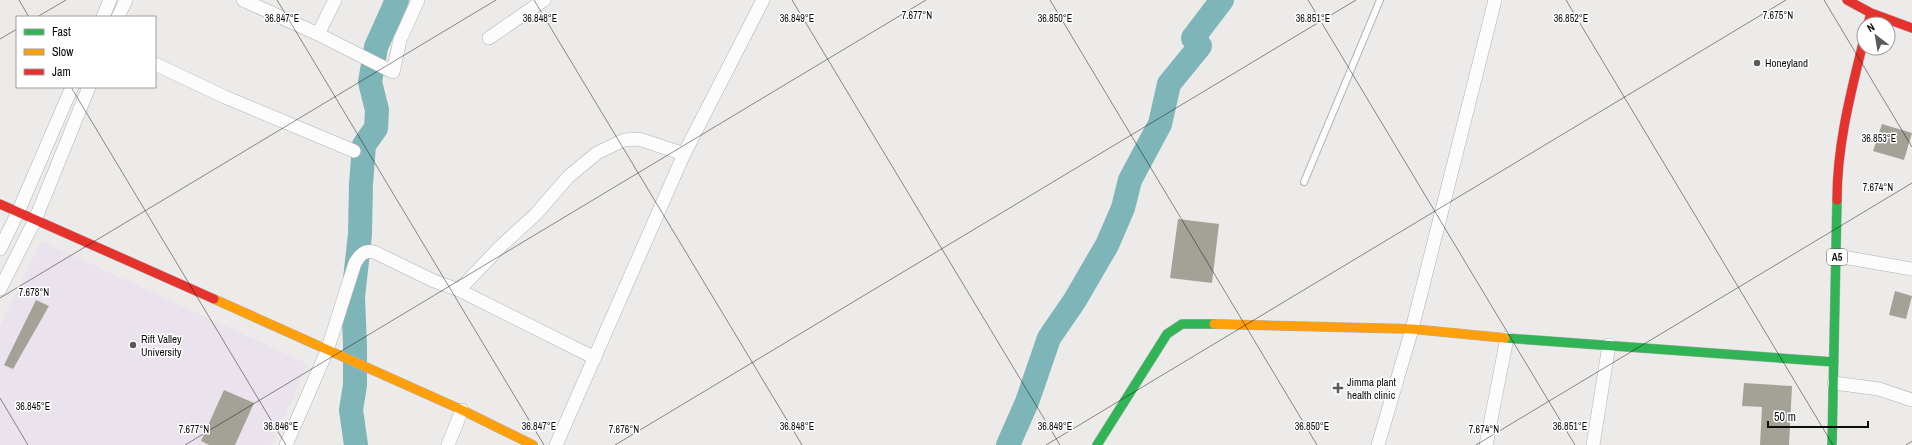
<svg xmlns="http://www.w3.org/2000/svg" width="1912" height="445" font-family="'Archivo Narrow',sans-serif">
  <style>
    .education { fill: #eae3ed }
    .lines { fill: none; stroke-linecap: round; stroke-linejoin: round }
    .river { stroke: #7eb5b9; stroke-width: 24 }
    .building { fill: #a4a296 }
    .lane-casing { stroke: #b2b1af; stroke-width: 8 }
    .street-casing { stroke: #b2b1af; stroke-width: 14 }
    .fast-casing { stroke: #b2b1af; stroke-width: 10 }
    .slow-casing { stroke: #b2b1af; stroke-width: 10 }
    .jam-casing { stroke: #b2b1af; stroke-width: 10 }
    .lane { stroke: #fcfcfc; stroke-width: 6 }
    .street { stroke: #fcfcfc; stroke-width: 13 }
    .fast { stroke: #30b455; stroke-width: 9 }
    .slow { stroke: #ff9f0a; stroke-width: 9 }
    .jam { stroke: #e5322d; stroke-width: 9 }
    .ticks { fill: none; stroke: #0c0c0b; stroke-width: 1; stroke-opacity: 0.45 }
    .poi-dot { fill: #5a5a59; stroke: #fff; stroke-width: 1.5 }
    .labels { text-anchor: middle; stroke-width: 3; stroke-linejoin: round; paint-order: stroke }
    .shield { fill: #fff; stroke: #555554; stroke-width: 1 }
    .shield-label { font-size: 10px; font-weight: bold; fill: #0c0c0b }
    .poi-label { font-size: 11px; fill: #0c0c0b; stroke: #fff; text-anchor: start }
    .ticks-label { font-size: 10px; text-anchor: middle; fill: #0c0c0b; stroke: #fff; stroke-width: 3; stroke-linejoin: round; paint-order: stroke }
  </style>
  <rect width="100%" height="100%" fill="#ecebe9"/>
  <path class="education" d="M41,241l267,123 -37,81h-271v-119z"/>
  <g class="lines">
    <path class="river" d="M356,445l-5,-35 4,-25v-40l-2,-48 7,-63 1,-50 3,-39 12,-17 1,-18 -7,-28 6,-35 21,-47
      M1008,445l19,-43 22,-64 26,-38 32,-55 16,-37 7,-28 30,-56 9,-40 31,-38 -7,-8 29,-38"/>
  </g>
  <path class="building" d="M1882,124l30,9 -8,27 -31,-9z
    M1178,219l41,5 -7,59 -42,-5z
    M1895,291l17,5 -6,23 -17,-4z
    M36,300l13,6 -36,63 -9,-4z
    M1744,383l48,3 -3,59h-29l2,-38 -20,-1z
    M224,390l30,13 -19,42h-26l-8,-4z"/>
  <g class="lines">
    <defs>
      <path id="lane" d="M1304,182l76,-182"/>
      <path id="street" d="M243,0l75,34 75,38 7,-32 18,-40
        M103,17l7,-17
        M118,17l8,-17
        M318,34l17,-34
        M489,38l55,-38
        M155,64l70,33 129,54
        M0,249l18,-37 54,-125
        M1837,256l75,13
        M0,289l35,-69 54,-133
        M459,290l42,-44 35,-32 32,-37 29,-24 27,-13 15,-1 45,15
        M1834,383l45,6 33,11
        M286,445l41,-94 28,-88c5,-8 9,-13 19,-11l60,29 25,9 136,68
        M448,445l14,-35
        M556,445l128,-291 79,-154
        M1378,445l34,-116 83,-329
        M1486,445l21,-107
        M1593,445l16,-100"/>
      <path id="fast" d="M1505,338l329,24
        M1097,445l70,-111 15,-10h32
        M1832,445l5,-245"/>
      <path id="slow" d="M214,299l248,111 71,35
        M1214,324l198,5 93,9"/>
      <path id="jam" d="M1847,0l24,13
        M1868,24l3,-11 41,15
        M1837,200c0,-56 14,-108 27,-161
        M0,204l214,95"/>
    </defs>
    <use href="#lane" class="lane-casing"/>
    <use href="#street" class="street-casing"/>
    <use href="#fast" class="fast-casing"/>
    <use href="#slow" class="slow-casing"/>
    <use href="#jam" class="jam-casing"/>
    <use href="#lane" class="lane"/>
    <use href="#street" class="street"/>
    <use href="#fast" class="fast"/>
    <use href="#slow" class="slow"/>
    <use href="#jam" class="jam"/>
  </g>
  <path class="ticks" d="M19,0l10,17M277,0l267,445M534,0l268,445M792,0l268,445M1050,0l267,445M1308,0l267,445M1566,0l267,445M1824,0l88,147M37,17l29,-17M0,39l17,-10M71,87l215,358M0,298l496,-298M0,398l28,47M185,445l741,-445M615,445l741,-445M1046,445l740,-445M1476,445l436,-262M1906,445l6,-4"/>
  <g class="poi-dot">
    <circle cx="1757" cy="63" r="4"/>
    <circle cx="133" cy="345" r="4"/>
    <path d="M1336 382h4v4h4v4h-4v4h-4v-4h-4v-4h4z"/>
  </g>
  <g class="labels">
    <rect class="shield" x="1827" y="249" width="20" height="16" rx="3"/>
    <g class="shield-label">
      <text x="1837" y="261">A5</text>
    </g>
    <g class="poi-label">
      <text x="1765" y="67">Honeyland</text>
      <text x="141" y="343">Rift Valley<tspan x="141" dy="13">University</tspan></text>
      <text x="1347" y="386">Jimma plant<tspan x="1347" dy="13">health clinic</tspan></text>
    </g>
  </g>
  <g class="ticks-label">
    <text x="917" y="19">7.677°N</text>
    <text x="1778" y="19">7.675°N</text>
    <text x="1313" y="22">36.851°E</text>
    <text x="282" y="22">36.847°E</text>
    <text x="540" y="22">36.848°E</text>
    <text x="797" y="22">36.849°E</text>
    <text x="1055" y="22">36.850°E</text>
    <text x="1571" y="22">36.852°E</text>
    <text x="1879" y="142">36.853°E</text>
    <text x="1878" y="191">7.674°N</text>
    <text x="34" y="296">7.678°N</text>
    <text x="33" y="410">36.845°E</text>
    <text x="281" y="430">36.846°E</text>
    <text x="539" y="430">36.847°E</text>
    <text x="797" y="430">36.848°E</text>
    <text x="1055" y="430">36.849°E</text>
    <text x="1312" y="430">36.850°E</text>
    <text x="1570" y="430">36.851°E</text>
    <text x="194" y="433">7.677°N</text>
    <text x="624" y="433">7.676°N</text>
    <text x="1484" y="433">7.674°N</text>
  </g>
  <rect x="16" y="16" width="140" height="72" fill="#ffffff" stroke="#9e9e9d"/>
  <rect x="24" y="29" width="20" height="6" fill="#30b455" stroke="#9e9e9d"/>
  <text x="52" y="36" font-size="12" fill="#0c0c0b">Fast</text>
  <rect x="24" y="49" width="20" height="6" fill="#ff9f0a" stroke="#9e9e9d"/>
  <text x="52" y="56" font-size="12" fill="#0c0c0b">Slow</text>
  <rect x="24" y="69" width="20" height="6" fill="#e5322d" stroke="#9e9e9d"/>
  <text x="52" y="76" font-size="12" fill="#0c0c0b">Jam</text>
  <g transform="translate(1876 36) rotate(329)"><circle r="19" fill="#ffffff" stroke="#9e9e9d"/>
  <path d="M0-3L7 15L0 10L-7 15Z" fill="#5a5a59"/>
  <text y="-6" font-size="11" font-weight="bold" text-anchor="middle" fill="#0c0c0b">N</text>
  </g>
  <path d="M1768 421v6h100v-6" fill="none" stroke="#0c0c0b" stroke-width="2"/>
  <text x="1774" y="421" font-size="12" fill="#0c0c0b" stroke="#ffffff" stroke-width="3" paint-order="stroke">50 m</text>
</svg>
